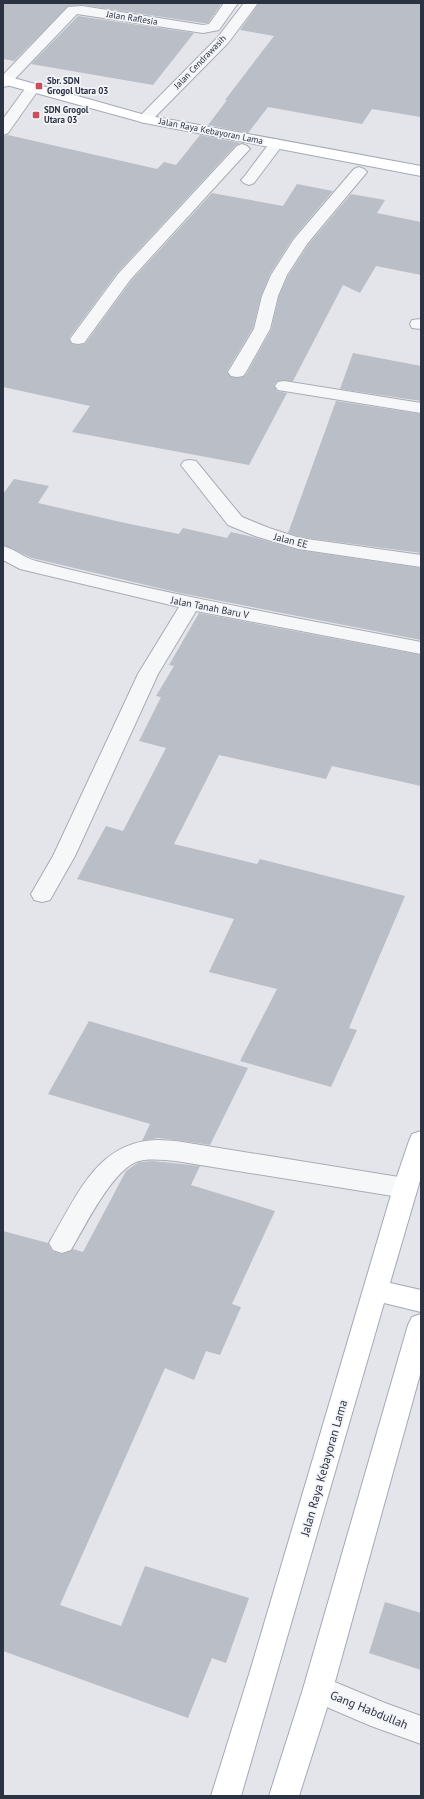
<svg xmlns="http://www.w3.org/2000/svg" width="424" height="1799" font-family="'PT Sans',sans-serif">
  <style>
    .building { fill: #babec7 }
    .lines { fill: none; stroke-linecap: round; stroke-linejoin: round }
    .minor-casing { stroke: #a8acb4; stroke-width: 2 }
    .major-casing { stroke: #a3a9b6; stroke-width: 2 }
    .minor { fill: #f6f7f9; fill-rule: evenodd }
    .major { fill: #fff; fill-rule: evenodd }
    .poi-dot { fill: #c94f59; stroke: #f3f4f8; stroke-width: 1.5 }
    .labels { text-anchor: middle; stroke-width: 3.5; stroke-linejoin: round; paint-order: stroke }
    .far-street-label { font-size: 9px; fill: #2b3242; stroke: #f3f4f8 }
    .far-poi-label { font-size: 9px; font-weight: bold; fill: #2b3242; stroke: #f3f4f8; text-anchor: start }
    .street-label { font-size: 10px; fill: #2b3242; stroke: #f3f4f8 }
    .near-street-label { font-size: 12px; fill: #2b3242; stroke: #f3f4f8 }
  </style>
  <rect width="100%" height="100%" fill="#e3e5ea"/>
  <path class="building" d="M3,3h219l-14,20h-5l-121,-18 -14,1 -54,55 -11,-2z
    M259,3h162v114l-49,-8 -10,15 -94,-17 -20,26 -40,-8 19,-25h-2l49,-64 -34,-6z
    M78,16l116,17 -41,52 -122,-21z
    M8,135l149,34 7,-7 12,3 24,-30 41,8 -5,2 -119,128 -48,65 3,6 6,1 7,-1 46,-63 81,-88 71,13 14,-22 36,7 -40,47 -23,36 -9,22 -8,32 -26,43 4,6h12l4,-4 24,-43 8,-34 9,-20 20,-31 43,-51 34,6 -8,13 44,9v53l-45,-9 -16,27 -17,-8 -50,96h-15l-4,4 3,6 10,2 -38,72 -177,-33 18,-26 -87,-19v-251z
    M353,353l68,13v35l-81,-12z
    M336,401l85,13v139l-121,-16 -12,-4z
    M14,479l35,7 -11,17 87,20 54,11 4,-6 44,10 4,-6 22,5 45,13 123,18v72l-241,-47 -148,-35 -29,-13v-51z
    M199,613l222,42v131l-89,-20 -6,13 -107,-24 -45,89 83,20 3,-5 145,37 -56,132 8,2 -26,57 -91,-26 37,-72 -68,-17 25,-53 -157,-40 29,-53 17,5 43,-83 -27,-7 22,-44 -5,-1 18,-30 -5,-1z
    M89,1021l159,47 -38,77 -34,-5 -18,-2 -16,3 8,-17 -102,-30z
    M153,1161l47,5 -9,19 84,26 -43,93 9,3 -21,48 -14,-4 -12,29 -29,-12 -105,237 61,21 24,-60 104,32 -23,65 -14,-5 -24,60 -185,-67v-420l45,12 4,8 10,3 11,-5 10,3 43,-81 13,-9z
    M385,1602l36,11v57l-52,-17z"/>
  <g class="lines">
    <defs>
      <path id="minor" d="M224,3h14l-19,27 -16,3 -126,-19 -69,72 -5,1v-12l65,-68 14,-1 121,19 6,-1z
        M244,3h14l-30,40 -78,79 -5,1 -5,-1 -2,-3 2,-3 78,-79z
        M32,85l5,1 2,3 -31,44 -5,2v-16l24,-33z
        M276,139l5,2 3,3 -3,3 -27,36 -5,2 -5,-2 -3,-3 3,-3 27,-36z
        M242,144l5,2 3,3 -3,3 -117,128 -46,63 -6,1 -6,-1 -2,-4 48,-65 119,-128z
        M359,167l5,2 3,3 -60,72 -20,31 -9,21 -8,33 -24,43 -3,4 -6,1 -6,-1 -3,-4 26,-43 8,-33 9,-21 23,-36 60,-70z
        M421,319v10l-9,-1 -2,-4 2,-4z
        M284,381l137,22v10l-143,-23 -3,-4 3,-4z
        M190,460l6,1 46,56 27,11 31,10 121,17v12l-123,-18 -43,-13 -27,-11 -47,-60 3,-4z
        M3,546c12,3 21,12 33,15 127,33 256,56 385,81v12l-225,-43 -38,63 -83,182 -25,44 -8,2 -8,-2 -3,-6 22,-38 85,-182 41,-67 -159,-38 -17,-9z
        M158,1140l18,1 229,37 9,3 3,7 -3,7 -9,3 -229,-37c-12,-1 -25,-3 -37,0 -26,7 -55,67 -68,89l-9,3 -9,-3 -4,-7 4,-7c26,-44 46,-95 105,-96z
        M318,1675l67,28 36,13v28l-50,-18 -63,-27 -5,-10 5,-10z"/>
      <path id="major" d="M3,75l142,40 276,51v10l-276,-53 -142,-39z
        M421,1131v46l-31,106 31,7v22l-37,-9 -143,493h-30l40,-128 142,-480 16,-47 3,-7z
        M421,1314v57l-88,318 -34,107h-30l34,-107 105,-364 4,-8z"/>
    </defs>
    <use href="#minor" class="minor-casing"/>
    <use href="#major" class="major-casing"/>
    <use href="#minor" class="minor"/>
    <use href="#major" class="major"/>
  </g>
  <g class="poi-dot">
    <rect x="35" y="82" width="8" height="8" rx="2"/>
    <rect x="32" y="111" width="8" height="8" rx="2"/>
  </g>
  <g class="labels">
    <g class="far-street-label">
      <text transform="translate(132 18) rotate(9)" y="3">Jalan Raflesia</text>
      <text transform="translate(200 62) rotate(-46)" y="3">Jalan Cendrawasih</text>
      <text transform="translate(211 131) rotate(11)" y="3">Jalan Raya Kebayoran Lama</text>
    </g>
    <g class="far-poi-label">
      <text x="47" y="84">Sbr. SDN<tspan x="47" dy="10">Grogol Utara 03</tspan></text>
      <text x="44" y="113">SDN Grogol<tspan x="44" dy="10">Utara 03</tspan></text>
    </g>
    <g class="street-label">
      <text transform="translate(291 540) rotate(14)" y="4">Jalan EE</text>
      <text transform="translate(210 607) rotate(11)" y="4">Jalan Tanah Baru V</text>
    </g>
    <g class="near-street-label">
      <text transform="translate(324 1468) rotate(-74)" y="4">Jalan Raya Kebayoran Lama</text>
      <text transform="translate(369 1710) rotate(22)" y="4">Gang Habdullah</text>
    </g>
  </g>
  <rect width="424" height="1799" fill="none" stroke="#2b3242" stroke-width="8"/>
</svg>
